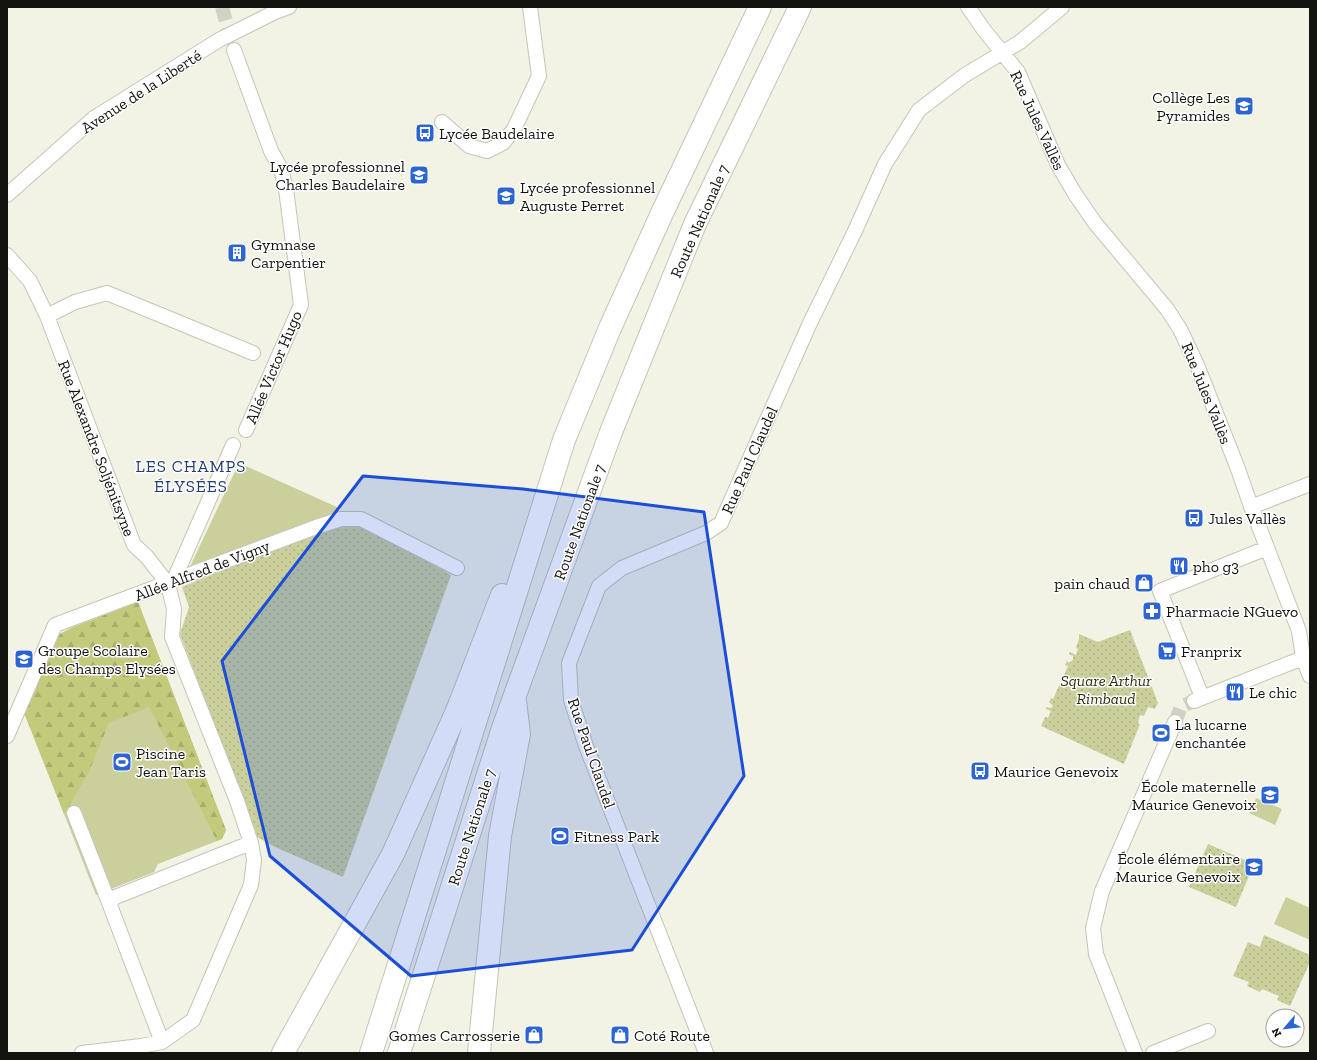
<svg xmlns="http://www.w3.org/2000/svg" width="1317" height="1060" font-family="'Zilla Slab',serif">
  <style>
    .grass { fill: #cacf9c }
    .forest { fill: url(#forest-firs) }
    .park { fill: url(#park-dots) }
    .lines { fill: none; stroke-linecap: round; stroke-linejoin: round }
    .street-tunnel { stroke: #d1d2c5; stroke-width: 14; stroke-dasharray: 14 7; stroke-linecap: butt }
    .street-casing { stroke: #c4c5b7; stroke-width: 16 }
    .primary-casing { stroke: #c4c5b7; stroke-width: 24 }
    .street { stroke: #fff; stroke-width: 14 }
    .primary { stroke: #fff; stroke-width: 22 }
    .marked { fill: #1d4ed8; fill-opacity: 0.2; stroke: #1d4ed8; stroke-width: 3; stroke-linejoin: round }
    .labels { text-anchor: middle; stroke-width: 3; stroke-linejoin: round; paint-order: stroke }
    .street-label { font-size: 16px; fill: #13140f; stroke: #fff }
    .poi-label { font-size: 16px; fill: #13140f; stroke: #fff; text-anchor: start }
    .park-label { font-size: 16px; font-style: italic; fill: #2c2e0c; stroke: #fff }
    .neighbourhood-label { font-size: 17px; letter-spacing: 1px; fill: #203d73; stroke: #fff }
  </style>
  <defs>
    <pattern id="forest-firs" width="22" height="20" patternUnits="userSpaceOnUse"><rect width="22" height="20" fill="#c4ca7c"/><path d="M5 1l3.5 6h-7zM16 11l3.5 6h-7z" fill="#a8ad6a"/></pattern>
    <pattern id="park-dots" width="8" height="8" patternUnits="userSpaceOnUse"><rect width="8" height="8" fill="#cacf9c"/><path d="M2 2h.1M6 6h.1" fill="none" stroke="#adb185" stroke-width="1.8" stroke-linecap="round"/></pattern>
  </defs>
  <rect width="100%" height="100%" fill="#f2f3e5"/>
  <path class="grass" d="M239,463l100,45 -2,7 -150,58z
    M138,602l88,228 -4,9 -64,25 -4,8 -58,23 -73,-185 37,-76 11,-6z
    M1256,798l26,11 -7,16 -26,-12z
    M1286,897l24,11v32l-36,-16z"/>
  <path class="forest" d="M138,602l88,228 -4,9 -5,2 -68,-134 -40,16 -21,51 -24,40 -41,-104 29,-66 8,-10 11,-6z"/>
  <path class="park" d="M351,523l22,6 78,46 -108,302 -70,-31 -16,-9 -77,-203 9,-27 -7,-20 147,-60z
    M1130,630l28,73 -3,6 -7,-2 -4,9 -4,-1 -2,8 2,1 -16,40 -83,-38 4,-9 3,1 3,-7 -5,-2v-2l5,1 2,-2 -4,-4 2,-4 2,1 15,-33 -3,-1 2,-4 2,2 4,-3v-4l-4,-2 1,-2 6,3 2,-6 -2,-1 3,-9v-5l19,8z
    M1208,844l46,20 -18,43 -47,-20z
    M1264,935l46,20v7l-20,44 -13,-6 2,-4 -17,-7 -2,3 -13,-6 2,-4 -16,-6 15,-34 12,5z"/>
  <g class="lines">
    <path class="street-tunnel" d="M222,7l12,43
      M1175,722l6,-15 13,-6"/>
    <defs>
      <path id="street" d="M968,7l16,23 34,42 40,93 17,29 20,29 72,86 13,20 17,36 41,104 10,29 51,133 4,27 7,18
        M234,50l37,101 10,18 5,20 15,116 -55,125
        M442,122l27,24 18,5 16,-8 11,-14 25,-53 -9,-69
        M7,195l87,-77 125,-78 56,-28 14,-5
        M7,255l23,26 17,35 87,229 13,12 21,27 6,25 -2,28 65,164 14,42 3,17 -3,25 -58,135 -31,22 -21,4 -59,7
        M47,316l28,-14 32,-9 146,60
        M1251,507l59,-23
        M176,575l57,-130
        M1202,697l-42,-106 107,-43
        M1194,701l109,-43
        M7,736l48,-111 261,-98 25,-8h20l96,49
        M74,813l34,87
        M162,1042l-54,-142 122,-49 21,-8
        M706,1053l-120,-307 -15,-46 -2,-37 30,-77 23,-18 84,-35 15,-10 89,-200 44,-90 31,-69 34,-54 46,-35 55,-33 42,-35
        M1135,1053l-39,-99 -3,-26 9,-37 73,-169
        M1153,1053l55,-22"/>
      <path id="primary" d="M283,1053l110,-199 64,-143 45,-116
        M371,1053l193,-613 46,-112 53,-117 97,-204
        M399,1053l104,-325 108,-296 84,-208 105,-217
        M479,1053l21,-217 19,-102 -4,-33"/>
    </defs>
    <use href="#street" class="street-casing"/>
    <use href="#primary" class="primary-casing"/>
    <use href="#street" class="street"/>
    <use href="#primary" class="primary"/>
  </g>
  <path class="marked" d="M363,476l160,13 181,23 40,264 -112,174 -221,26 -141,-120 -48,-195z"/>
  <defs>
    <symbol id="school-square" viewBox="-11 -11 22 22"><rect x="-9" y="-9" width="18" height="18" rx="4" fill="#2c65d3" stroke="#fff"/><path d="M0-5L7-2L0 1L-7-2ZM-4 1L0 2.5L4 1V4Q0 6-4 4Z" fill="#fff"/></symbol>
    <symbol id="bus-square" viewBox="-11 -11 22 22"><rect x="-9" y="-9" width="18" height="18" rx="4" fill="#2c65d3" stroke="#fff"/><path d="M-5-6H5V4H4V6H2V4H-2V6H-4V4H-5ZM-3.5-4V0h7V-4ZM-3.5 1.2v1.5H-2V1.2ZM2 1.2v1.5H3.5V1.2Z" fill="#fff"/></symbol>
    <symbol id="building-square" viewBox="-11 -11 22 22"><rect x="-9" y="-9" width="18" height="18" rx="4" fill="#2c65d3" stroke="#fff"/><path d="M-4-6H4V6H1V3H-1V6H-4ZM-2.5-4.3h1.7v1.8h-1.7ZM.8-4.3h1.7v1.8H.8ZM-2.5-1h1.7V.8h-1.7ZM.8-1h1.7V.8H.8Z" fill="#fff"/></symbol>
    <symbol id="restaurant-square" viewBox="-11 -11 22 22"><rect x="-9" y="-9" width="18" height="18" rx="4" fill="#2c65d3" stroke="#fff"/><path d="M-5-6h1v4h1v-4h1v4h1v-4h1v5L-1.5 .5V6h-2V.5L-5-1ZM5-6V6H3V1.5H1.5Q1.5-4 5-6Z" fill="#fff"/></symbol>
    <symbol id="shop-square" viewBox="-11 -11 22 22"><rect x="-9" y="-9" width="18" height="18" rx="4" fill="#2c65d3" stroke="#fff"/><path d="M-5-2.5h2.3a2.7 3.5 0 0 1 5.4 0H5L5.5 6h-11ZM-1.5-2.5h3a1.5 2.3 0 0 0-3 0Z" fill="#fff"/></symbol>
    <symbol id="pharmacy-square" viewBox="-11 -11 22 22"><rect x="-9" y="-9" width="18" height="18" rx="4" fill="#2c65d3" stroke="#fff"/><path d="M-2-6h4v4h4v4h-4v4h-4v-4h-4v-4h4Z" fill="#fff"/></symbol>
    <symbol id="supermarket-square" viewBox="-11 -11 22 22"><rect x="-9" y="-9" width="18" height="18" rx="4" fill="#2c65d3" stroke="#fff"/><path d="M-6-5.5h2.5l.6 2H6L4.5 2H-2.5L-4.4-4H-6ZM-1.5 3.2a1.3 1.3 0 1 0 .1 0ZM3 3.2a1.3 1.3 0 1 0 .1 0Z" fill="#fff"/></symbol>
    <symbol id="stadium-square" viewBox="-11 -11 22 22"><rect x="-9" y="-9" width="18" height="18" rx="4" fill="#2c65d3" stroke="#fff"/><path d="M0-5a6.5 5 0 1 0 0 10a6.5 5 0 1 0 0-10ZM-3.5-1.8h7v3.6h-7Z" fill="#fff"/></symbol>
  </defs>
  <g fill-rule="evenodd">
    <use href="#school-square" x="1233" y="95" width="22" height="22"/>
    <use href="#bus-square" x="414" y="122" width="22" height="22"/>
    <use href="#school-square" x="408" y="164" width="22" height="22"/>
    <use href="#school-square" x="495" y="185" width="22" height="22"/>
    <use href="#building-square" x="226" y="242" width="22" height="22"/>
    <use href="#bus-square" x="1183" y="507" width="22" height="22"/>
    <use href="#restaurant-square" x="1168" y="555" width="22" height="22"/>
    <use href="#shop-square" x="1133" y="572" width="22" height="22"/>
    <use href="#pharmacy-square" x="1141" y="600" width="22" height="22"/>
    <use href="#supermarket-square" x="1156" y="640" width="22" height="22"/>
    <use href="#school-square" x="13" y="648" width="22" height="22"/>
    <use href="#restaurant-square" x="1224" y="681" width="22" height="22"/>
    <use href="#stadium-square" x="1150" y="722" width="22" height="22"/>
    <use href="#stadium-square" x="111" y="751" width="22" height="22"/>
    <use href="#bus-square" x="969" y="760" width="22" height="22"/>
    <use href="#school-square" x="1259" y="784" width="22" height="22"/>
    <use href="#stadium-square" x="549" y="825" width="22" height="22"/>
    <use href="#school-square" x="1243" y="856" width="22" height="22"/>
    <use href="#shop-square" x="523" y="1024" width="22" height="22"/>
    <use href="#shop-square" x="609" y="1024" width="22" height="22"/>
  </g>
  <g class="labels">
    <g class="street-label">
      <text transform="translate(141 91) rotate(-33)" y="6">Avenue de la Liberté</text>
      <text transform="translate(1038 120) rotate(65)" y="6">Rue Jules Vallès</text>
      <text transform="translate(699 221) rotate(-66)" y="6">Route Nationale 7</text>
      <text transform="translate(273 367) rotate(-67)" y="6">Allée Victor Hugo</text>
      <text transform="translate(1207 393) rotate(68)" y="6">Rue Jules Vallès</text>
      <text transform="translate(97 448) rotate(69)" y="6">Rue Alexandre Soljénitsyne</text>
      <text transform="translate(749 460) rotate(-66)" y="6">Rue Paul Claudel</text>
      <text transform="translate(579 522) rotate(-70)" y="6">Route Nationale 7</text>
      <text transform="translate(202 570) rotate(-21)" y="6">Allée Alfred de Vigny</text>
      <text transform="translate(592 753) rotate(71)" y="6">Rue Paul Claudel</text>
      <text transform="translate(471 827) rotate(-72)" y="6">Route Nationale 7</text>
    </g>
    <g class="poi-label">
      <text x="1230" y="103" text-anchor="end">Collège Les<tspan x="1230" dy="18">Pyramides</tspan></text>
      <text x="439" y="139">Lycée Baudelaire</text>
      <text x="405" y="172" text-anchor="end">Lycée professionnel<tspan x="405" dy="18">Charles Baudelaire</tspan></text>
      <text x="520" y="193">Lycée professionnel<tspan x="520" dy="18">Auguste Perret</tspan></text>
      <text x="251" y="250">Gymnase<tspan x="251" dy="18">Carpentier</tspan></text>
      <text x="1208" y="524">Jules Vallès</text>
      <text x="1193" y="572">pho g3</text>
      <text x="1130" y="589" text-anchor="end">pain chaud</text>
      <text x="1166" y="617">Pharmacie NGuevo</text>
      <text x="38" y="656">Groupe Scolaire<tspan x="38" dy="18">des Champs Elysées</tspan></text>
      <text x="1181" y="657">Franprix</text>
      <text x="1249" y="698">Le chic</text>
      <text x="1175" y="730">La lucarne<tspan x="1175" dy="18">enchantée</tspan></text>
      <text x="136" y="759">Piscine<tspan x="136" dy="18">Jean Taris</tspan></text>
      <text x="994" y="777">Maurice Genevoix</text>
      <text x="1256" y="792" text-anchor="end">École maternelle<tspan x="1256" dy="18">Maurice Genevoix</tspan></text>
      <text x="574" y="842">Fitness Park</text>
      <text x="1240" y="864" text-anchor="end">École élémentaire<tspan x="1240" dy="18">Maurice Genevoix</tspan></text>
      <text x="520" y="1041" text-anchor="end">Gomes Carrosserie</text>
      <text x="634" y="1041">Coté Route</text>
    </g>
    <g class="park-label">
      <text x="1106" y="686">Square Arthur<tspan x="1106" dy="18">Rimbaud</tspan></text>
    </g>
    <g class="neighbourhood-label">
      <text x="191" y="472">LES CHAMPS<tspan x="191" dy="20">ÉLYSÉES</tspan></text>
    </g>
  </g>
  <rect width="1317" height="1060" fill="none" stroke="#13140f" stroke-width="16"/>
  <g transform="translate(1285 1028) rotate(242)"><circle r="19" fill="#ffffff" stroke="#a1a19f"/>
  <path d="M0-3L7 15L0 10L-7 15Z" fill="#2c65d3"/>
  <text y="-6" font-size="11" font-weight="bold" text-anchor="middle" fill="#13140f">N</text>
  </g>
</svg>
